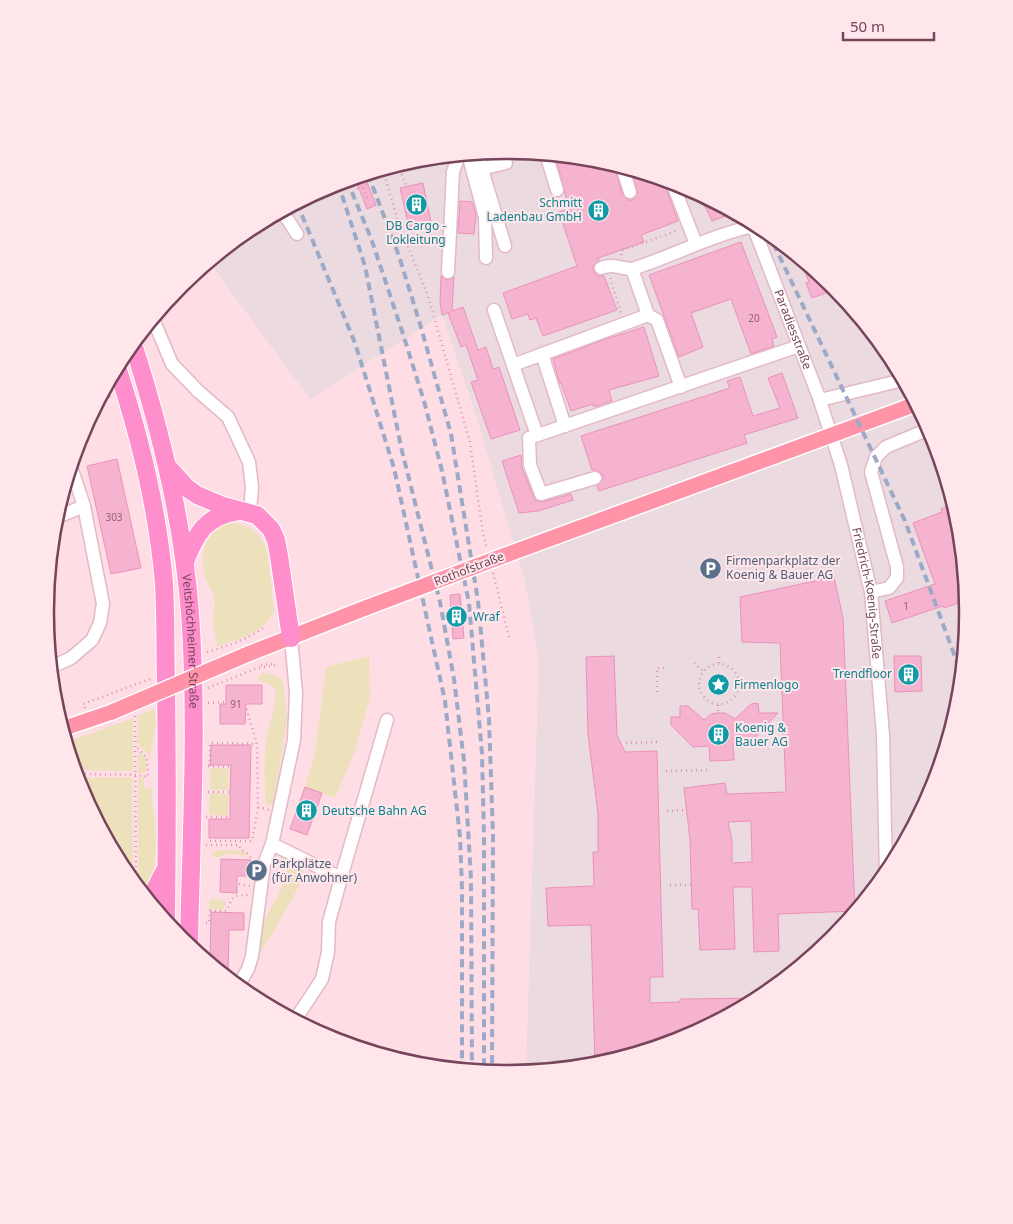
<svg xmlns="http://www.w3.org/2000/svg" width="1013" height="1224" font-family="'Noto Sans',sans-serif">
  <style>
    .industrial { fill: #ebdae0 }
    .green { fill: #ece1bb }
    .building { fill: #f6b3cf; stroke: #ea92b9; fill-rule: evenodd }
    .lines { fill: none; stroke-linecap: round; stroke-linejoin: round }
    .minor-casing { stroke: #e3b9c8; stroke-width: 15 }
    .major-casing { stroke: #fff; stroke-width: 18 }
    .highway-casing { stroke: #fff; stroke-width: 20 }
    .path { stroke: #da96b4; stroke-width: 2.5; stroke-dasharray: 1 4; stroke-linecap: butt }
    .minor { stroke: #fff; stroke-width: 12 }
    .major { stroke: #ff94a8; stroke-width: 15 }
    .highway { stroke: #ff8ecd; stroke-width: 18 }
    .rail { stroke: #9ca9c7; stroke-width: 4; stroke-dasharray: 8 5; stroke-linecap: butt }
    .major-bridge-casing { stroke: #fff; stroke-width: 18; stroke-linecap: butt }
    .major-bridge { stroke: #ff94a8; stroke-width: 15 }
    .labels { text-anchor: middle; stroke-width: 4; stroke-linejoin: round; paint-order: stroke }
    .number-label { font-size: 10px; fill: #966078 }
    .culture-label { font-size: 12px; fill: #0d838f; stroke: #ffe6eb; text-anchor: start }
    .street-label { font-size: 12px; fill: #76445b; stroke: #ffe6eb }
    .service-label { font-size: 12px; fill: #4e5e75; stroke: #ffe6eb; text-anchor: start }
    .rim { fill: none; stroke: #76445b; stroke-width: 2.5 }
  </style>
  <rect width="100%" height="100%" fill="#fedde4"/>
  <path class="industrial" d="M507,151l90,8 86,27 80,42 70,58 57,70 43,80 26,86 9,90 -9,90 -26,87 -43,80 -57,70 -70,57 -80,42 -87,27 -70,7 13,-413 -14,-78 -51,-172 -32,-94 -132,84 -101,-137 41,-34 80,-42 87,-27z"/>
  <path class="green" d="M231,523c20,2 29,10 36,28l7,58c-3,22 -39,30 -57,38 -1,-10 -4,-21 -4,-31 0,-4 2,-8 2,-12 0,-10 -6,-17 -9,-25 -7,-24 -1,-50 25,-56z
    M369,656l1,41 -16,56 -19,45 -30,-11 10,-34 11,-86z
    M262,674c8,-1 16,1 21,8l4,38 -13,82 -1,3 -7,-1 -1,-6c0,-18 -2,-51 3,-67 4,-13 7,-26 8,-39l-4,-7 -14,-5v-3z
    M154,709l2,13 -6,34 -13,-13 1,-27z
    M133,718v53l-59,-1 -6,-22 6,-8z
    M138,750l8,9v13l-8,1z
    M210,768l19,1 -1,21h-18z
    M76,776l17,2 39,-1 1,103 -10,-12 -43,-80z
    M144,777v12l7,-1c0,12 3,23 4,35 3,25 0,50 -9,73l-8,-9v-109z
    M210,793l18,1v21h-19z
    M226,850l15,1 6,2v2l-2,1 -10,-2h-10l-6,4 -5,-1 -2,-2 2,-4z
    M282,856l17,6 5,5 -3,16 -40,70 -16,39 -4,-4c5,-17 11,-46 19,-60 10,-19 25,-40 27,-61l-7,-9z
    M212,899h8l6,3v3l-4,5 -13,-1v-7z"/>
  <path class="building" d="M555,155l42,4 17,6 8,29 6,6h5l5,-7 -7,-23 32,10 15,41 -37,14 3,7 -46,16 1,2 -6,6v5l5,5h6l13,34 -74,26 -7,-18 -6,2 -2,-6 -16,5 -9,-26 74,-27 -18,-54 10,-3z
    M364,175l12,30 -9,4 -12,-31z
    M423,183l8,39 -22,5 -9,-39z
    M693,191l32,17 9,5 -22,8 -6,-13 -15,-16z
    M460,201l12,1 4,13 -2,19 -16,-1z
    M741,242l36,95 -5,2 2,7 -23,8 -20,-55 -40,14 12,34 -24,10 -30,-82z
    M800,259l28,23 4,9 -20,7 -6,-15 3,-1z
    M441,276l6,4 7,-3 -2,34 11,-4 15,43 8,-3 7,22 6,-2 21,63 -29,9 -20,-57 7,-2 -12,-35 -5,2 -13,-34 2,-1 -8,3 -2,-12z
    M644,327l15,49 -50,14 3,11 -18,6 -1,-3 -22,7 -10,-28 -1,1 -7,-25 53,-20z
    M782,373l16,45 -54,17 3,8 -148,48 -2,-5 6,-6v-5l-6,-5h-5l-11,-34 149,-48 -3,-7 13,-4 13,39 27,-8 -12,-30z
    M521,455l1,13 13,32 8,2 28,-8 2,6 -35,11 -19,2 -17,-52z
    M117,459l24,109 -30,6 -24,-108z
    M954,504l5,18 8,78 -23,8 -1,-2 -51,17 -7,-22 50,-17 -22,-61 29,-11 -1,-3z
    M834,577l9,41 12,293 -77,3 1,37 -25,1 -2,-65h-19l2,62 -35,1 -2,-41h-6l-2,-69 -6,-52 41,-5 2,11 59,-2 -6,-149 -38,-1 -2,-45zM751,821l1,41 -20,1v-23l-4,-18z
    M460,594l4,44 -11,1 -3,-44z
    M614,656l3,79 8,17 32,-1 6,226h-13v26l30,-1v-3l78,-1 -64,35 -29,1 1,10 -71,21 -4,-140 -43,1 -2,-38 48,-2 -1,-34h5v-39l-10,-78 -2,-78z
    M894,656h27l1,35 -27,1z
    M226,685h36v19h-16l-1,20h-25v-20h6z
    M758,703l1,10h19l-29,31h-16l1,16 -24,1 -1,-15 -16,1 -22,-22v-8h9v-11h8l16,14 7,-6 7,-1h7l10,6 16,-15z
    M211,745h40l-2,93h-40v-19h21v-27l1,-27h-21z
    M305,787l17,6 -15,42 -17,-6z
    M221,859l30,1v16h-14v17l-17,-1z
    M211,912l33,1v17h-15l-1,47 -18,-14z"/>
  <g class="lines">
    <defs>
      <g id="minor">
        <path d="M477,153l28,93"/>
        <path d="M468,154l17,63 1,41"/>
        <path d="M546,154l11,36"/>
        <path d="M622,167l8,25"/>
        <path d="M480,169l26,-6"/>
        <path d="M672,182l24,62"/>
        <path d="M282,211l15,23"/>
        <path id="s1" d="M752,223l66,172 23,70 30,127 12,143 3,139"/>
        <path d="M601,268c16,-6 24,4 34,0 40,-13 77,-33 119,-42"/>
        <path d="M632,269l16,46 9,5 24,67"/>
        <path d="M448,272l5,-100 6,-17"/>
        <path d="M494,310l43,125"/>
        <path d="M153,319l19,45 26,27 30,26 21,45 3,25 -2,25"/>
        <path d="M542,354l23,72"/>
        <path d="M513,365l135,-50"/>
        <path d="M820,400l83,-20"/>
        <path d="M595,478l-54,16 -11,-29 -1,-27 270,-92"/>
        <path d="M55,518l29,-12"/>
        <path d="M871,592l18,-4 8,-10v-11l-26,-95 5,-15 10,-10 43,-18"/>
        <path d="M50,666l8,-2 13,-6 21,-18 8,-17 3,-19 -19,-98 -13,-39"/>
        <path d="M272,844l69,34 -12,44 -1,30 -6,27 -27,41"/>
        <path d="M341,878l46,-158"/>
        <path d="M238,986l10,-17 4,-13 12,-92 8,-20 22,-104 2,-47 -5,-55"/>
      </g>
      <path id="major" d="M495,559l421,-155
        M248,654l120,-47
        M62,729l50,-17"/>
      <g id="highway">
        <path id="s2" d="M133,344c28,87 50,177 57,269 8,110 1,222 -1,332"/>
        <path d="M117,367c23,70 41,144 47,217 2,33 1,66 2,99 1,79 1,159 0,238"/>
        <path d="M167,466l20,22 10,7 26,11 34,9 14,14 5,11 3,16 12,82"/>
        <path d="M185,562c11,-29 21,-46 53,-51"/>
        <path d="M149,901l15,-29"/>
      </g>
    </defs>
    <use href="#minor" class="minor-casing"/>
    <use href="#major" class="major-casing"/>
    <use href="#highway" class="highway-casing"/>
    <path class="path" d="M398,165l8,20
      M383,170l16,55 28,68 43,149 13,92 4,14
      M363,188l5,12
      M357,189l12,-5
      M733,212l3,7
      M621,255l2,-5 56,-20
      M610,278l11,35
      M106,387l5,12
      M493,573l17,68
      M207,652c21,-6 41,-13 59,-26
      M719,657v7
      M694,663l9,8
      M699 684a20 20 0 1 1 40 0a20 20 0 1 1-40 0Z
      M261,665l11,-1
      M208,688l49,-20 19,-3
      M657,692v-24h8
      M208,703l18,-1
      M718,705v8
      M85,708l-2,-4 67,-25
      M135,716l1,168
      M626,743l33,-1
      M208,766l23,1
      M210,766v-23l47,1
      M666,771l43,-1
      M75,772c24,5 49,0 73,5l-1,-19 -12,-13
      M208,792h22
      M258,807l11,3
      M667,811l19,-1
      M206,817h24
      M210,841h42l6,-34 -1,-63 -11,-37
      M206,845h33l2,5 6,3 3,4 4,2
      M239,884l11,2
      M670,885h21
      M206,923h3l1,-12h16c8,-14 4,-16 22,-16"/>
    <use href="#minor" class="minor"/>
    <use href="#major" class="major"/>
    <use href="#highway" class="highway"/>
    <path class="rail" d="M368,174l31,82 21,68 31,110 27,167 11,118 4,117 -1,236
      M347,180l25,61 30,90 22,70 18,70 27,132 13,151 2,82v235
      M338,183l27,83 36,181 39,155 14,77 10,82 7,118 1,191
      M297,203l58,140 39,125 51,233 15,136 2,51v181
      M768,232l137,289 49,133 8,23"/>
    <defs>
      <path id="major-bridge" d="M368,607l127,-48
        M112,712l136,-58"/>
    </defs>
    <use href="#major-bridge" class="major-bridge-casing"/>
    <use href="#major-bridge" class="major-bridge"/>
  </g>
  <defs>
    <symbol id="building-disc" viewBox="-11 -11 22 22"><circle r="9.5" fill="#0f9aa8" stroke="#ffe6eb"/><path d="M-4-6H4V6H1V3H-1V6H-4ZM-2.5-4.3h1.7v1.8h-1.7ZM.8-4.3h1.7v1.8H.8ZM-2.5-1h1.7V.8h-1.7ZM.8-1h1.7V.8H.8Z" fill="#fff"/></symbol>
    <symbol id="parking-disc" viewBox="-11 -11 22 22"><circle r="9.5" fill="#5c6f8a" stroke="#ffe6eb"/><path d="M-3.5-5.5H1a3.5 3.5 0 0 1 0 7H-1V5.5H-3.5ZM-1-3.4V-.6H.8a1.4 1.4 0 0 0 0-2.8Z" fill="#fff"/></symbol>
    <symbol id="sight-disc" viewBox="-11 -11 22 22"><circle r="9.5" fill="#0f9aa8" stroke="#ffe6eb"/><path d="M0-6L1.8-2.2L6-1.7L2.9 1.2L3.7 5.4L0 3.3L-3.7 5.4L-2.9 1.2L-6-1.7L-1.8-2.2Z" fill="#fff"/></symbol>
  </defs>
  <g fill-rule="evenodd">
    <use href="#building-disc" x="404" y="192" width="25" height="25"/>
    <use href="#building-disc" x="586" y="198" width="25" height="25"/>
    <use href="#parking-disc" x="698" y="556" width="25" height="25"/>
    <use href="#building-disc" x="444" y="604" width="25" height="25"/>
    <use href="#building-disc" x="896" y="662" width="25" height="25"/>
    <use href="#sight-disc" x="706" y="672" width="25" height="25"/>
    <use href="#building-disc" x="706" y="722" width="25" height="25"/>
    <use href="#building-disc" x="294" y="798" width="25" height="25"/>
    <use href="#parking-disc" x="244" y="858" width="25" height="25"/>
  </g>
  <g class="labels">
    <g class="number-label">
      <text x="754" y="322">20</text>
      <text x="114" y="521">303</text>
      <text x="906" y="610">1</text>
      <text x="236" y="708">91</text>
    </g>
    <g class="culture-label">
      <text x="582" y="207" text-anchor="end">Schmitt<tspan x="582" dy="14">Ladenbau GmbH</tspan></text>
      <text x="416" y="230" text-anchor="middle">DB Cargo -<tspan x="416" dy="14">Lokleitung</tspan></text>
      <text x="473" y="621">Wraf</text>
      <text x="892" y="678" text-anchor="end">Trendfloor</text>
      <text x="734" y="689">Firmenlogo</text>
      <text x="735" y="732">Koenig &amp;<tspan x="735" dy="14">Bauer AG</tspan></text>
      <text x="322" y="815">Deutsche Bahn AG</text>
    </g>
    <g class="street-label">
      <text dy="4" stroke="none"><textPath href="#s1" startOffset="114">Paradiesstraße</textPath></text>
      <text transform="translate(469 569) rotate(-21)" y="4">Rothofstraße</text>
      <text dy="4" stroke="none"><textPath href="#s1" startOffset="389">Friedrich-Koenig-Straße</textPath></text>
      <text dy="4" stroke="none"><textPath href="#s2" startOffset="304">Veitshöchheimer Straße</textPath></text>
    </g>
    <g class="service-label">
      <text x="726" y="565">Firmenparkplatz der<tspan x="726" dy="14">Koenig &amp; Bauer AG</tspan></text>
      <text x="272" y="868">Parkplätze<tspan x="272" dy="14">(für Anwohner)</tspan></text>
    </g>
  </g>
  <path d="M0 0H1013V1224H0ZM506 159H507A452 452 0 0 1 959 611V613A452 452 0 0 1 507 1065H506A452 452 0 0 1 54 613V611A452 452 0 0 1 506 159Z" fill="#ffe6eb" fill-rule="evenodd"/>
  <path class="rim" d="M506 159H507A452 452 0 0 1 959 611V613A452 452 0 0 1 507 1065H506A452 452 0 0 1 54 613V611A452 452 0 0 1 506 159Z"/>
  <path d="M843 32v8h91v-8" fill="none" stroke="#76445b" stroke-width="2.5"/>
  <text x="850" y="32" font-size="15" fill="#76445b" stroke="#ffe6eb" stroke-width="4" paint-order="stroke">50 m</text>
</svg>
